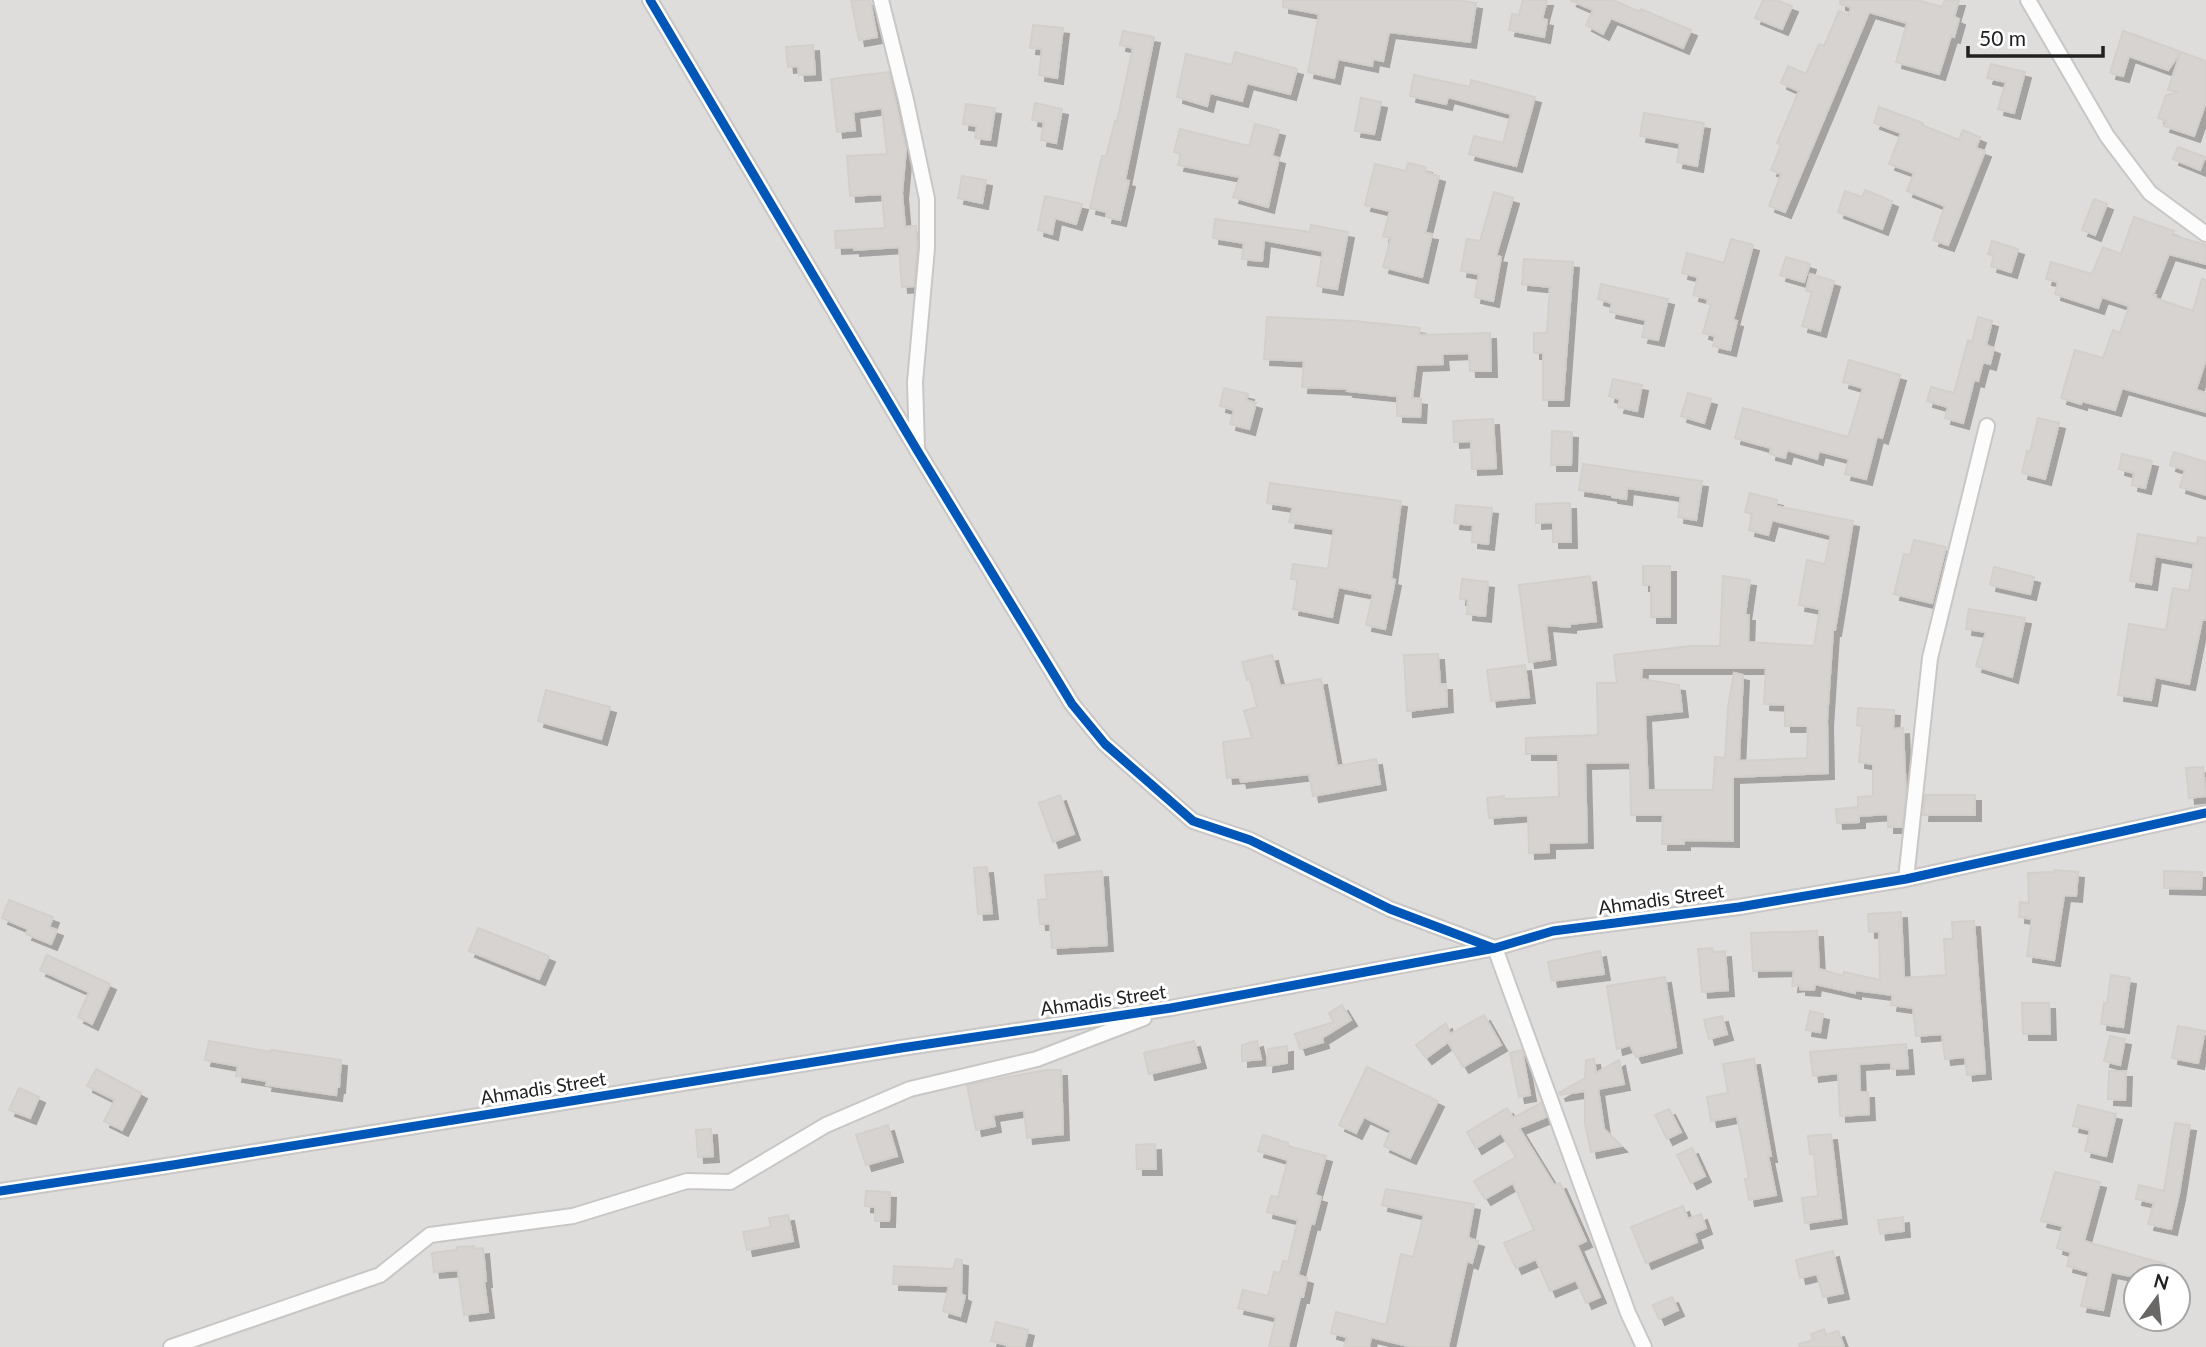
<svg xmlns="http://www.w3.org/2000/svg" width="2206" height="1347" font-family="Lato,sans-serif">
  <style>
    .residential { fill: #dfdddb; fill-rule: evenodd }
    .building { fill: #d7d3d1; stroke: #d3cfcb; stroke-width: 2; fill-rule: evenodd; filter: url(#shadow) }
    .lines { fill: none; stroke-linecap: round; stroke-linejoin: round }
    .street-casing { stroke: #c8c7c6; stroke-width: 18 }
    .street { stroke: #fdfcfc; stroke-width: 14 }
    .cycleway-casing { stroke: #fff; stroke-width: 13 }
    .cycleway { stroke: #0057b8; stroke-width: 9 }
    .labels { text-anchor: middle; stroke-width: 6; stroke-linejoin: round; paint-order: stroke }
    .street-label { font-size: 19px; fill: #212121; stroke: #fff }
  </style>
  <defs>
    <filter id="shadow"><feDropShadow dx="6" dy="6" stdDeviation="0" flood-color="#0004"/></filter>
  </defs>
  <rect width="100%" height="100%" fill="#f0edea"/>
  <path class="residential" d="M0,0h2206v1347h-2206zM2136,1277h42v42h-42z"/>
  <path class="building" d="M851,0h19l7,37 -18,3z
    M1283,0h174l19,3 -6,39 -81,-10 -6,29 -10,-2 -1,7 -34,-7 -4,19 -26,-6 11,-58 -36,-7z
    M1523,0h24l-5,19 5,1 -3,17 -35,-7 3,-16 7,1z
    M1570,0h43l27,12 1,-3 50,21 -8,18 -72,-30 -8,16 -17,-9 7,-15z
    M1763,0h13l16,6 -10,23 -27,-11z
    M1840,0h77l25,7 3,-7h14l-5,17 5,2 -5,18 -3,-1 -12,38 -43,-12 11,-39 -38,-11 -84,200 -16,-6 12,-32 -10,-4 10,-25 -4,-2 22,-52 -18,-8 7,-17 18,8 13,-30 5,2 15,-35 10,4 2,-8 -11,-3z
    M1033,25l30,3 -6,50 -18,-3 3,-26 -12,-1z
    M1123,31l31,6 -29,143 4,1 -9,39 -14,-3 1,-5 -17,-4 12,-52 4,1 9,-36h2l16,-73 -13,-3z
    M2123,31l12,4 46,17 -13,18 -39,-14 -6,20 -13,-3z
    M813,45l2,29 -16,1 -1,-9 -10,1 -2,-20z
    M1235,52l62,17 -7,25 -43,-11 -5,18 -32,-8 -3,13 -30,-9 9,-43 46,11z
    M2181,52l25,9v41l-12,34 -30,-10 2,-5 -8,-3 8,-23 12,-3 -10,-2z
    M1991,64l34,8 -11,41 -16,-4 8,-27 -19,-4z
    M889,72l17,77 -4,44 3,34 11,-1 1,22 -3,38 -12,1 -3,-40 -45,3v-3l-18,1 -1,-17 50,-3 -3,-34 -32,2 -3,-40 40,-2 -5,-46 -29,4 2,18 -18,2 -6,-53z
    M1414,75l56,12 1,-7 64,17 -19,69 -47,-12 5,-18 29,7 8,-29 -63,-17 -2,7 -36,-8z
    M1361,98l20,4 -7,32 -19,-3z
    M1035,103l27,6 -6,34 -15,-3 3,-18 -12,-2z
    M966,104l29,4 -5,32 -15,-2 2,-12 -14,-2z
    M1879,107l44,16 -1,2 37,15 4,-10 17,7 -4,11 9,3 -37,94 -15,-5 12,-34 -38,-15 7,-18 -25,-9 12,-31 -27,-10z
    M1644,113l60,10 -7,43 -20,-4 3,-19 -40,-7z
    M1255,124l24,6 -7,26 7,2 -11,49 -35,-10 7,-20 -62,-12 3,-11 -7,-2 6,-23 69,17z
    M2178,147l27,10 -5,13 -27,-11z
    M1408,163l18,4 -1,5 14,4 -14,57 7,1 -10,43 -39,-10 8,-29 -8,-2 7,-25 -25,-6 10,-41 31,7z
    M962,176l24,4 -4,23 -24,-5z
    M1865,190l27,11 -10,28 -44,-17 7,-21 17,6z
    M1494,192l19,6 -17,58 5,1 -8,44 -18,-4 4,-23 -18,-3 6,-32 13,2z
    M1045,196l37,8 -6,20 -21,-6 -3,16 -14,-4z
    M2094,199l13,5 -12,31 -13,-5z
    M2134,217l40,14 -2,4 34,10v19l-37,-10 -16,41h3l-1,3 38,13 9,-32 4,1v79l-10,31 10,3v19l-84,-24 -7,22 -33,-9 -1,3 -20,-6 14,-48 28,8 10,-28 7,3 9,-27 -27,-9 -4,11 -43,-14 3,-12 -12,-3 5,-17 41,12 11,-27 18,7z
    M1215,219l95,13 1,-7 37,7 -11,57 -20,-3 6,-35 -59,-11 -2,21 -20,-2 2,-16 -31,-5z
    M1731,239l22,6 -20,75 4,1 -7,29 -17,-4 2,-10 -12,-3 8,-29 -4,-1 1,-4 -15,-4 5,-18 -16,-4 5,-20 37,10z
    M1992,241l26,8 -7,23 -20,-6 3,-10 -6,-2z
    M1786,257l24,7 -6,18 -24,-7z
    M1524,259l49,3 -10,138h-20v-47h-9v-20h13l3,-46 -28,-3z
    M1810,274l24,7 -14,50 -18,-5 10,-34 -6,-1z
    M1601,284l67,15 -10,41 -16,-3 4,-17 -36,-8 2,-9 -14,-4z
    M1267,317l88,4 65,7 -1,7 71,-2 1,38h-21l-1,-18 -27,1 1,10 -27,1 -4,33 9,1 -1,18 -23,-1v-20l-50,-5 1,-2 -46,-2 2,-26 -40,-2z
    M1978,317l14,4 -6,24 8,3 -4,16 -7,-2 -5,19 -4,-1 -11,43 -18,-5 3,-11 -21,-6 4,-14 23,6 14,-53 4,2z
    M1849,360l51,15 -18,63 -5,-2 -11,43 -21,-5 4,-15 -30,-8 -2,8 -30,-9 -2,8 -15,-4 1,-6 -36,-10 8,-30 105,29 15,-49 -20,-6z
    M1613,379l29,6 -5,26 -19,-4 2,-8 -11,-3z
    M1224,388l24,6 -2,6 10,3 -7,26 -19,-5 4,-14 -14,-4z
    M1688,393l23,6 -7,24 -23,-7z
    M2038,418l21,5 -14,56 -23,-6 5,-22 3,1z
    M1493,419l3,49 -24,1 -1,-28 -17,1 -1,-21z
    M1552,431l20,1 -1,33h-20z
    M2174,452l32,10v33l-26,-8 5,-17 -15,-5z
    M2122,454l30,7 -7,27 -13,-3 2,-12 -15,-4z
    M1583,464l119,17 -6,39 -18,-3 3,-21 -54,-8 -1,11 -14,-2v-2l-33,-5z
    M1270,483l131,18 -10,78 4,1 -10,49 -19,-4 7,-31 -35,-7 -6,30 -39,-8 5,-29 -7,-1 2,-15 35,5 6,-40 -45,-7 4,-15 -26,-4z
    M1750,493l27,7 -1,6 77,15 -18,109h-2l-6,91 1,52 -95,4v64l-49,-1v4h-22l1,-29h-32l-1,-53 -45,1 2,79 -38,1v9l-20,1 -1,-38 -39,3 -2,-20 17,-2v3l55,-2 -1,-43h-32v-16l72,-3 -1,-52h20l-3,-28 77,-9h29l3,-70 27,4 -5,35h4l-1,27 66,4 6,-37 -21,-4 8,-45 18,4 6,-29 -59,-15 -4,15 -19,-5 3,-16 -7,-2zM1642,668h124l-2,36 21,1v21h23l-1,32 -68,3 4,-86 -9,-2 -6,34 -3,51 -10,-1 -2,33h-65l-3,-75 37,-4 -3,-26 -38,-6z
    M1570,503l1,39h-18v-20l-17,1v-19z
    M1456,505l36,3 -4,36 -16,-2 1,-17 -19,-2z
    M2138,534l59,10 1,-7 8,1v75l-1,7h-3l-13,64 -34,-7 -4,23 -33,-5 11,-71 37,6 7,-42 16,3 5,-28 -39,-7 -4,28 -21,-3z
    M1914,540l32,7 -14,56 -38,-9 10,-40 6,1z
    M1643,566h27v51h-19v-32h-8z
    M1994,567l40,10 -4,17 -40,-9z
    M1590,576l6,45 -26,3v3l-24,-2 4,34 -21,3 -10,-77z
    M1462,579l26,3 -3,34 -18,-2 1,-15h-8z
    M1969,609l56,9 -13,59 -36,-11 10,-34 -20,-3z
    M1438,654l2,30h6l1,22 -40,5 -3,-56z
    M1272,655l8,31 41,-7 16,87 39,-7 4,25 -67,12 -4,-22 -68,8 -1,-5 -13,1 -4,-36 29,-4 -8,-27 13,-4 -7,-28 -3,1 -5,-18z
    M1525,665l4,32 -38,4 -4,-31z
    M546,690l64,17 -9,32 -63,-18z
    M1858,708l36,2 -1,19 10,-1 3,66 -4,33h-14v-13l-29,2v6l-22,1 -1,-14 22,-2v-10l15,-1v-32l-14,-2 3,-36 -5,-1z
    M2203,767l3,29 -17,2 -3,-30z
    M1060,795l14,39 -21,8 -14,-39z
    M1925,795h50v20h-52z
    M987,867l5,46 -14,1 -4,-46z
    M2055,870l23,2 -2,24 -12,-1 -10,65 -27,-4 5,-37 -13,-2 1,-15 9,1 -1,-30 27,-1z
    M1102,871l5,74 -55,3 -2,-24h-10l-2,-24 9,-1 -2,-24z
    M2164,871l38,1 -1,17 -37,-1z
    M9,900l44,17 -4,10 8,3 -6,14 -25,-10 2,-5 -26,-11z
    M1901,912l3,66 42,-3 -2,-36h9l-1,-17 22,-1 11,152 -18,2 -2,-18 -20,2 -3,-25 -26,2 -3,-28 -22,-3 2,-10 -38,-5v3l-40,-9 -1,6 -14,-1v-4l-8,1 2,-16 -41,1 -2,-38 66,-2 2,38 24,7 1,-4 36,8 -1,-49 -10,1 -1,-18z
    M478,928l71,28 -10,23 -70,-28z
    M1712,948l1,4 12,-1 3,39 -26,2 -4,-43z
    M1600,951l4,23 -52,7 -4,-19z
    M47,955l63,29 -18,40 -14,-7 11,-25 -49,-22z
    M2111,975l19,3 -7,49 -22,-3 3,-21 3,1z
    M1665,977l11,70 -40,10 -6,-12 -13,4 -10,-63z
    M2022,1003h27l1,31h-27z
    M1342,1005l9,15 -29,18 1,4 -23,7 -5,-15 39,-12 -5,-9z
    M1810,1011l13,3 -3,18 -14,-2z
    M1484,1015l17,30 -38,22 -15,-25 -22,16 -10,-13 30,-22 4,11z
    M1722,1016l5,18 -18,5 -5,-19z
    M2178,1026l27,5 -7,32 -26,-5z
    M2110,1036l15,3 -5,26 -16,-4z
    M209,1041l62,11v-2l70,10 -2,27h-2l-1,8 -70,-10 1,-4 -31,-5 2,-10 -33,-6z
    M1194,1041l6,21 -51,12 -5,-21z
    M1257,1041l4,18 -19,2v-16z
    M1906,1044l2,24 -17,1v-7l-32,2 1,28h8l1,22 -29,2 -2,-43 -25,3 -3,-24z
    M1287,1046v17l-20,3 1,-17z
    M1522,1050l8,45 -11,2 -9,-44z
    M1594,1059l2,14 23,-13 5,24 -26,5 6,40 17,17 -30,6 -6,-28v-33l-25,4 -1,-2 26,-15 1,-18z
    M1754,1059l17,97h-3l8,39 -27,5 -4,-21 4,-1 -12,-62 -26,5 -4,-24 21,-4 -5,-29z
    M1367,1067l71,34 -28,57 -26,-12 7,-16 -27,-13 -8,16 -17,-8z
    M96,1069l45,24 -19,37 -18,-9 11,-21 -28,-14z
    M1045,1070h16l2,64 -36,4 -3,-28 -31,5 2,11 -19,4 -9,-45z
    M2109,1071h17l-1,29 -17,-1z
    M19,1088l20,9 -9,21 -21,-8z
    M1541,1103l5,14 -27,11 35,57 6,-2 26,58 -9,4 23,52 -14,6 -10,-23 -26,11 -14,-32 -20,9 -12,-25 30,-13 -21,-47 -28,16 -11,-18 42,-24 -15,-24 -25,15 -9,-16 40,-24 6,10z
    M2078,1105l38,9 -10,42 -21,-5 5,-21 -17,-4z
    M1669,1109l12,23 -14,7 -12,-24z
    M2175,1123l15,2 -11,69 -8,35 -23,-5 6,-21 -18,-4 3,-14 25,6z
    M888,1125l9,31 -31,9 -10,-30z
    M711,1129l2,27 -15,1 -2,-27z
    M1831,1134l10,84 -36,5 -3,-25 16,-2 -4,-42h-4l-2,-18z
    M1263,1135l25,8v3l38,10 -11,39 6,2 -7,27 -3,-1 -13,52 9,3 -4,19h-3l-12,50h-19l7,-30 -38,-9 5,-18 25,6 6,-24 6,1 3,-12 5,1 10,-42 -31,-8 4,-16 7,1 10,-37 -30,-9z
    M1155,1144l1,25h-19l-1,-24z
    M1692,1148l13,28 -14,7 -14,-28z
    M2055,1172l45,10 -16,59 81,23 -3,13h-27l-24,-5 -8,38 -22,-4 8,-34 -22,-6 4,-14 -14,-4 6,-22 -22,-5z
    M1386,1189l88,15 -6,34 10,3 -6,22 -5,-2 -19,86h-36l-41,-10 -2,10h-25l3,-10 -16,-4 5,-21 50,13 15,-71 12,3 11,-42 -42,-10z
    M866,1191l24,1 -1,29h-14v-14l-10,-1z
    M1683,1206l5,13 13,-5 5,14 -12,5 3,9 -51,21 -15,-36z
    M788,1215l5,26 -46,9 -4,-18 28,-5 -2,-9z
    M1903,1217l1,14 -24,3 -2,-14z
    M474,1246v3l9,-1 3,33h-2l4,31 -24,3 -6,-45 -24,2 -2,-19 25,-3v-3z
    M1833,1251l10,42 -20,4 -6,-23 -17,4 -4,-18z
    M956,1259l6,1 -1,34 4,2 -5,20 -17,-5 6,-25 -56,-2 1,-18 59,3z
    M1672,1297l6,13 -19,9 -6,-14z
    M996,1322l32,8 -4,17h-17v-2l-16,-4z
    M1824,1329l2,6 12,-4 6,16h-44l-1,-3 14,-4 -2,-6z"/>
  <g class="lines">
    <defs>
      <path id="street" d="M650,0l267,450 155,254 33,40 88,77 57,19 140,69 102,38
        M881,0l25,100 21,99v49l-12,134 2,66
        M2028,0l79,136 43,57 56,41
        M1906,879l24,-221 57,-232
        M1495,948l133,365 16,34
        M0,1191l173,-26 728,-117 270,-40 324,-60 58,-17 186,-24 167,-28 300,-66
        M171,1347l209,-72 50,-40 143,-19 114,-35 43,1 96,-57 84,-36 127,-30 107,-41"/>
    </defs>
    <use href="#street" class="street-casing"/>
    <use href="#street" class="street"/>
    <defs>
      <path id="cycleway" d="M650,0l267,450 155,254 33,40 88,77 57,19 140,69 103,39
        M0,1191l173,-26 728,-117 270,-40 324,-60 58,-17 186,-24 167,-28 300,-66"/>
    </defs>
    <use href="#cycleway" class="cycleway-casing"/>
    <use href="#cycleway" class="cycleway"/>
  </g>
  <g class="labels">
    <g class="street-label">
      <text transform="translate(1661 899) rotate(-8)" y="7">Ahmadis Street</text>
      <text transform="translate(1103 1000) rotate(-8)" y="7">Ahmadis Street</text>
      <text transform="translate(543 1088) rotate(-9)" y="7">Ahmadis Street</text>
    </g>
  </g>
  <g transform="translate(2157 1298) rotate(15)"><circle r="33" fill="#ffffff" stroke="#a6a6a6" stroke-width="2"/>
  <path d="M0-5L12 26L0 18L-12 26Z" fill="#696867"/>
  <text y="-10" font-size="19" font-weight="bold" text-anchor="middle" fill="#212121">N</text>
  </g>
  <path d="M1968 46v10h135v-10" fill="none" stroke="#212121" stroke-width="3.5"/>
  <text x="1979" y="46" font-size="21" fill="#212121" stroke="#ffffff" stroke-width="5" paint-order="stroke">50 m</text>
</svg>
